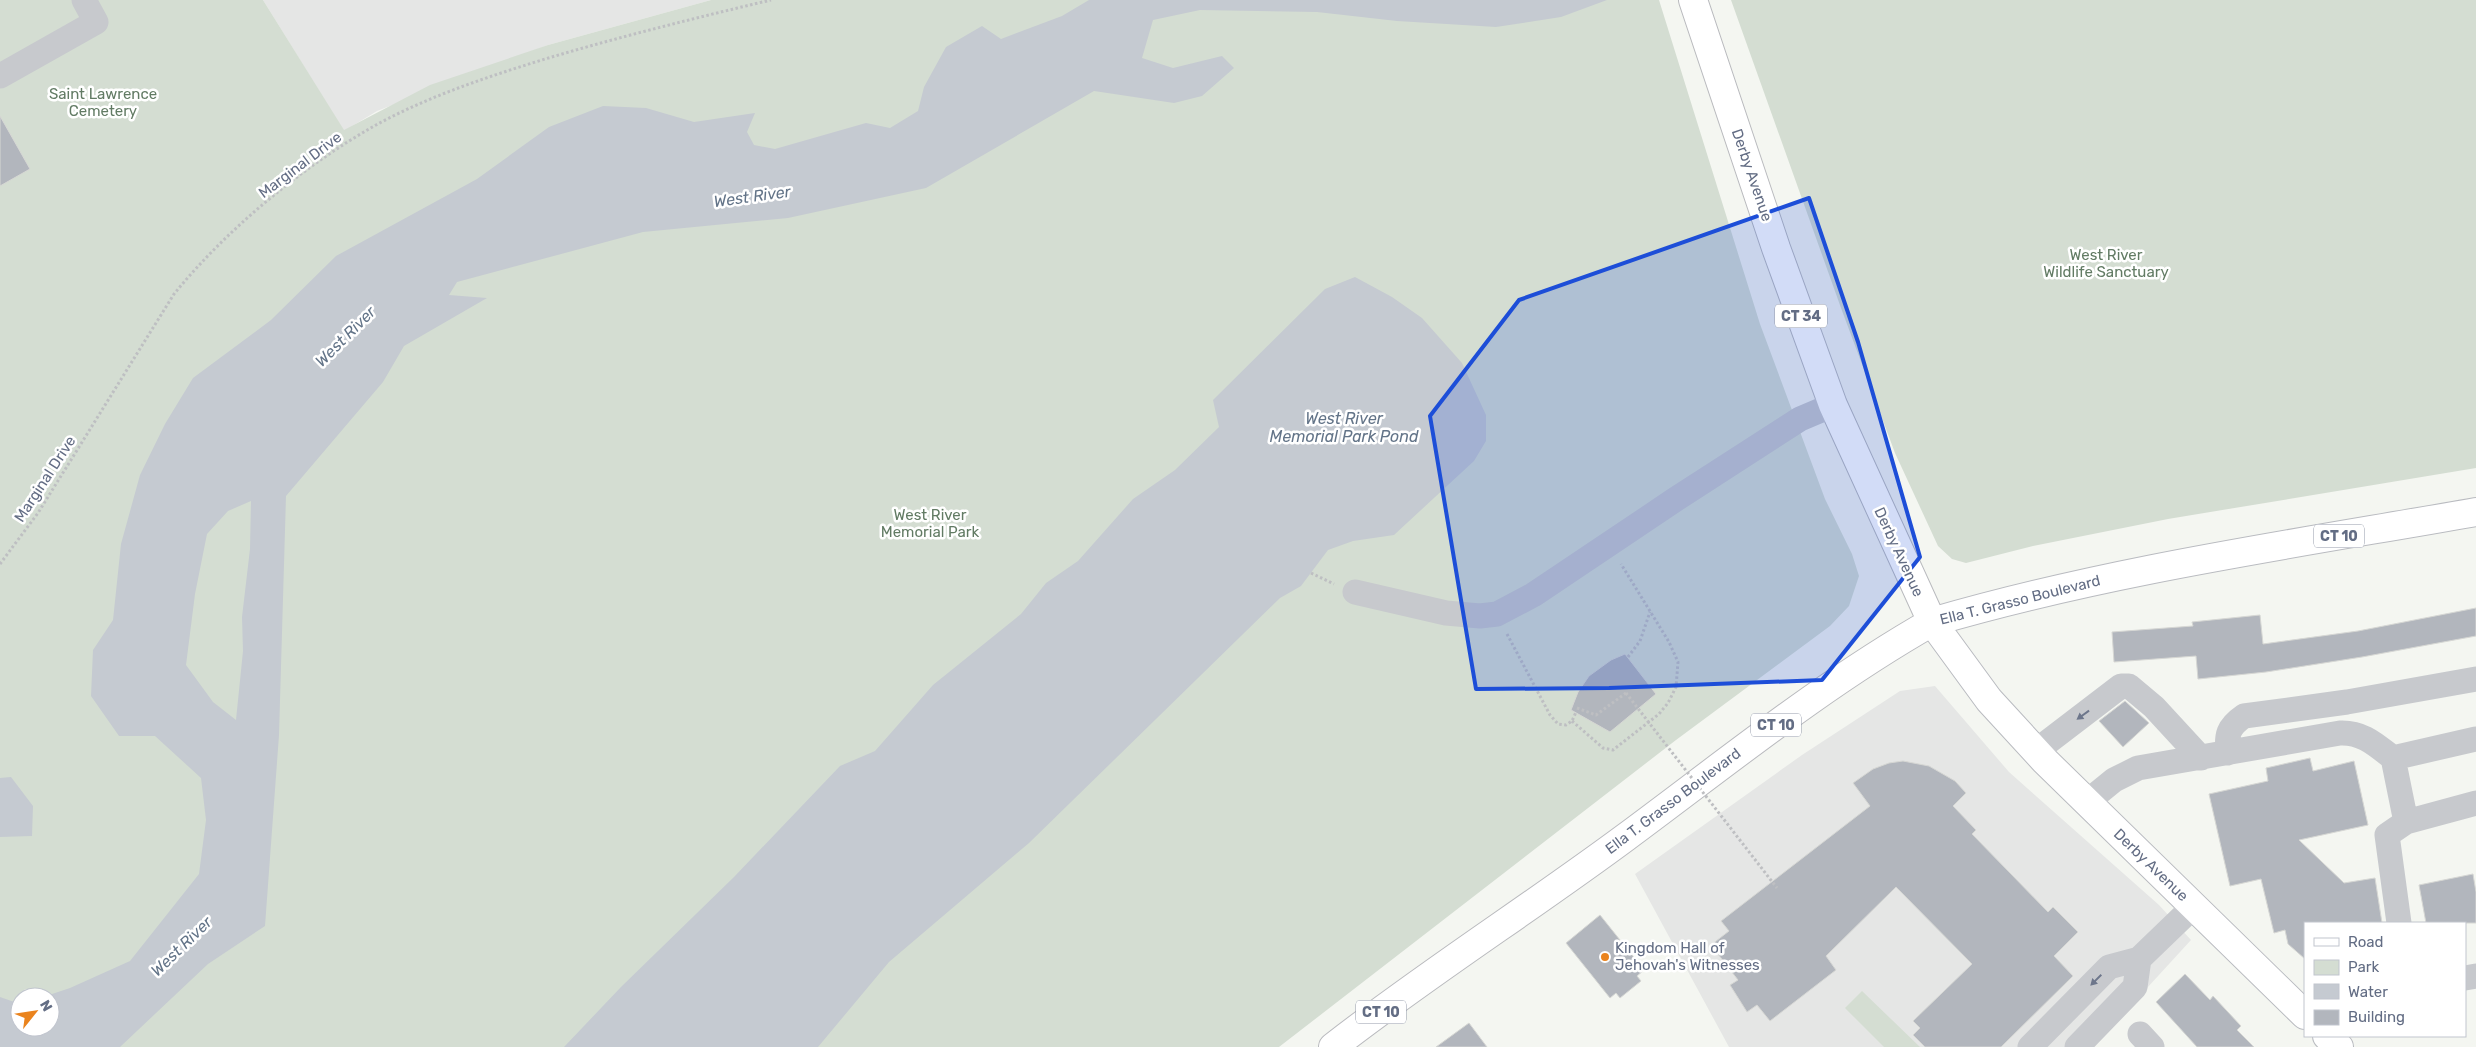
<svg xmlns="http://www.w3.org/2000/svg" width="2476" height="1047" font-family="Rubik,sans-serif">
  <style>
    .built { fill: #e5e6e5 }
    .green { fill: #d4ddd2; fill-rule: evenodd }
    .water { fill: #c5cad1; fill-rule: evenodd }
    .building { fill: #b2b6bd; stroke: #d6d7d4 }
    .lines { fill: none; stroke-linecap: round; stroke-linejoin: round }
    .major-casing { stroke: #b9bbc0; stroke-width: 30 }
    .highway-casing { stroke: #b9babe; stroke-width: 30 }
    .path { stroke: #bebfc2; stroke-width: 3; stroke-dasharray: 2.5 2.5; stroke-linecap: butt }
    .minor { stroke: #c7c9cd; stroke-width: 25 }
    .major { stroke: #fff; stroke-width: 28 }
    .highway { stroke: #fff; stroke-width: 28 }
    .path-bridge { stroke: #bebfc2; stroke-width: 3; stroke-dasharray: 2.5 2.5; stroke-linecap: butt }
    .oneway { fill: #6d768b }
    .marked { fill: #1d4ed8; fill-opacity: 0.2; stroke: #1d4ed8; stroke-width: 4; stroke-linejoin: round }
    .poi-dot { fill: #ea831d; stroke: #fff; stroke-width: 2 }
    .labels { text-anchor: middle; stroke-width: 5; stroke-linejoin: round; paint-order: stroke }
    .shield { fill: #fff; stroke: #9299a9; stroke-width: 1 }
    .shield-label { font-size: 14px; font-weight: bold; fill: #636d84 }
    .park-label { font-size: 15px; fill: #627b64; stroke: #fff }
    .street-label { font-size: 15px; fill: #636d84; stroke: #fff }
    .poi-label { font-size: 15px; fill: #636d84; stroke: #fff; text-anchor: start }
    .water-label { font-size: 16px; font-style: italic; fill: #637488; stroke: #fff }
  </style>
  <rect width="100%" height="100%" fill="#f4f6f1"/>
  <path class="built" d="M263,0h448l-163,45 -171,66 -33,20z
    M1935,686l74,86 150,133 32,35 -98,107h-364l-94,-173 167,-119 98,-64z"/>
  <path class="green" d="M0,0h263l81,130 86,-45 118,-40 163,-45h948l101,324 65,175 27,55 7,22 -10,30 -19,20 -154,114 -397,307h-1279zM20,997h30v30h-30z
    M1731,0h745v468l-308,51 -135,27 -67,17 -14,-4 -14,-13 -43,-93 -54,-145z
    M1862,991l58,56h-36l-39,-39z"/>
  <path class="water" d="M1089,0h518l-46,17 -65,10 -99,-6 -80,-9 -117,-2 -47,10 -11,38 31,10 49,-12 12,12 -32,28 -28,7 -80,-12 -168,97 -138,30 -145,14 -186,50 -8,13 38,3 -83,48 -21,36 -97,114 -7,239 -14,191 -57,38 -88,83h-120v-50l20,7v23h30v-30h-7l27,-9 60,-27 69,-87 7,-54 -5,-42 -46,-42h-36l-28,-40 2,-46 20,-30 8,-76 19,-69 25,-51 28,-46 78,-58 65,-64 141,-77 72,-52 54,-21 43,2 48,14 61,-9 -8,19 7,13 21,4 91,-26 24,5 28,-17 6,-24 22,-40 36,-21 19,13 61,-23zM251,501l-1,48 -8,68 1,34 -7,69 -23,-18 -27,-37 9,-71 12,-60 21,-23z
    M1355,277l37,20 30,21 40,45 24,52v26l-12,20 -80,74 -41,6 -25,9 -27,36 -21,12 -251,245 -140,119 -71,85h-254l57,-60 113,-110 106,-111 35,-15 58,-66 88,-71 25,-31 32,-22 55,-62 42,-29 44,-43 -6,-27 112,-111z
    M11,777l22,29 -1,30 -32,1v-59z"/>
  <path class="building" d="M0,116l30,53 -30,17z
    M2476,608v28l-114,21 -96,15 -68,7 -2,-23 -82,6 -2,-30 81,-6 -1,-4 68,-7 3,29 95,-13z
    M1625,654l31,40 -46,38 -39,-22 7,-18 11,-16 22,-16z
    M2125,701l24,22 -26,24 -24,-26z
    M2310,758l3,13 41,-10 14,64 -69,15 45,43 31,-5 7,45h-77v36l-17,-15 -3,-14 -11,3 -13,-54 -31,7 -21,-92 59,-13 -2,-13z
    M1903,761l26,5 26,15 11,12 -13,13 23,24 -4,4 76,78 5,-5 25,25 -24,24 19,20 -72,71h-76l-12,-12 7,-7 -7,-7 59,-57 -76,-77 -70,69 10,14 -66,51 -13,-16 -10,7 -17,-27 8,-5 -27,-35 18,-14 -8,-10 149,-115 -17,-23 20,-14 16,-6z
    M2473,874l3,18v31h-50l-7,-38z
    M1600,915l44,55 -7,6 4,5 -21,17 -4,-5 -6,5 -44,-55z
    M2185,974l25,26 3,-4 28,30 -4,4 17,17h-57l-41,-45z
    M1469,1023l18,24h-51z"/>
  <g class="lines">
    <defs>
      <path id="major" d="M2305,1015l-260,-254 -56,-61 -57,-78c178,-52 362,-78 544,-110
        M2327,1036l12,11"/>
      <path id="highway" d="M1333,1047c95,-74 196,-138 293,-210 100,-74 197,-153 306,-215l-99,-217 -57,-157 -83,-248"/>
    </defs>
    <use href="#major" class="major-casing"/>
    <use href="#highway" class="highway-casing"/>
    <path class="path" d="M0,564l38,-51 136,-219c53,-65 129,-128 202,-169 53,-29 111,-48 169,-66 74,-22 150,-41 226,-59
      M1311,573l23,11
      M1507,634l43,81 8,9 8,1 6,-4 4,-9
      M1628,657l12,-16 10,-29
      M1577,708l19,7 30,-22
      M1572,721l31,27 10,2 46,-36 9,-11 8,-16 2,-25 -9,-20 -48,-78"/>
    <path class="minor" d="M0,76l96,-54 -12,-22
      M1355,592l91,21 34,3 17,-2 36,-19 143,-96 124,-80 33,-14
      M2036,751l85,-65h8l25,21 47,51
      M2228,753c-2,-18 0,-26 16,-37l103,-14 129,-23
      M2393,758l13,64
      M2087,802l27,-22 24,-12 202,-35c23,-1 36,12 53,25l83,-19
      M2399,923l-12,-88 19,-13 70,-19
      M2465,978l11,-2
      M2140,1034l12,13
      M2030,1047l79,-80 30,-8 55,-53
      M2077,1047l58,-60 4,-28"/>
    <use href="#major" class="major"/>
    <use href="#highway" class="highway"/>
    <path class="path-bridge" d="M1626,693l151,195"/>
  </g>
  <defs><path id="oneway-solid" d="M-6-.8H1V-3.2L6.5 0L1 3.2V.8H-6Z" transform="scale(1.25)"/></defs>
  <g class="oneway">
    <use href="#oneway-solid" transform="translate(2083 715) rotate(144)"/>
    <use href="#oneway-solid" transform="translate(2096 980) rotate(135)"/>
  </g>
  <path class="marked" d="M1809,198l49,144 62,215 -98,123 -213,8 -133,1 -46,-273 89,-116z"/>
  <circle class="poi-dot" cx="1605" cy="957" r="5"/>
  <g class="labels">
    <g class="shield">
      <rect x="1775" y="304.5" width="52" height="23" rx="4"/>
      <rect x="2314" y="524.5" width="50" height="23" rx="4"/>
      <rect x="1751" y="713.5" width="50" height="23" rx="4"/>
      <rect x="1356" y="1000.5" width="50" height="23" rx="4"/>
    </g>
    <g class="shield-label">
      <text x="1801" y="321">CT 34</text>
      <text x="2339" y="541">CT 10</text>
      <text x="1776" y="730">CT 10</text>
      <text x="1381" y="1017">CT 10</text>
    </g>
    <g class="park-label">
      <text x="103" y="99">Saint Lawrence<tspan x="103" dy="17">Cemetery</tspan></text>
      <text x="2106" y="260">West River<tspan x="2106" dy="17">Wildlife Sanctuary</tspan></text>
      <text x="930" y="520">West River<tspan x="930" dy="17">Memorial Park</tspan></text>
    </g>
    <g class="street-label">
      <text transform="translate(300 165) rotate(-37)" y="5">Marginal Drive</text>
      <text transform="translate(1752 175) rotate(71)" y="5">Derby Avenue</text>
      <text transform="translate(45 479) rotate(-57)" y="5">Marginal Drive</text>
      <text transform="translate(1899 552) rotate(65)" y="5">Derby Avenue</text>
      <text transform="translate(2020 600) rotate(-14)" y="5">Ella T. Grasso Boulevard</text>
      <text transform="translate(1673 801) rotate(-37)" y="5">Ella T. Grasso Boulevard</text>
      <text transform="translate(2151 865) rotate(44)" y="5">Derby Avenue</text>
    </g>
    <g class="poi-label">
      <text x="1615" y="953">Kingdom Hall of<tspan x="1615" dy="17">Jehovah's Witnesses</tspan></text>
    </g>
    <g class="water-label">
      <text transform="translate(752 196) rotate(-8)" y="6">West River</text>
      <text transform="translate(345 336) rotate(-45)" y="6">West River</text>
      <text x="1344" y="424">West River<tspan x="1344" dy="18">Memorial Park Pond</tspan></text>
      <text transform="translate(181 946) rotate(-44)" y="6">West River</text>
    </g>
  </g>
  <rect x="2304" y="922" width="162" height="115" fill="#ffffff" stroke="#c1c5ce"/>
  <rect x="2314" y="938" width="25" height="8" fill="#ffffff" stroke="#c1c5ce"/>
  <text x="2348" y="947" font-size="15" fill="#636d84">Road</text>
  <rect x="2314" y="960" width="25" height="15" fill="#d4ddd2" stroke="#c1c5ce"/>
  <text x="2348" y="972" font-size="15" fill="#636d84">Park</text>
  <rect x="2314" y="984" width="25" height="15" fill="#c5cad1" stroke="#c1c5ce"/>
  <text x="2348" y="997" font-size="15" fill="#636d84">Water</text>
  <rect x="2314" y="1010" width="25" height="15" fill="#b2b6bd" stroke="#c1c5ce"/>
  <text x="2348" y="1022" font-size="15" fill="#636d84">Building</text>
  <g transform="translate(35 1012) rotate(60)"><circle r="24" fill="#ffffff" stroke="#c1c5ce"/>
  <path d="M0-4L9 19L0 12L-9 19Z" fill="#ea831d"/>
  <text y="-8" font-size="14" font-weight="bold" text-anchor="middle" fill="#636d84">N</text>
  </g>
</svg>
